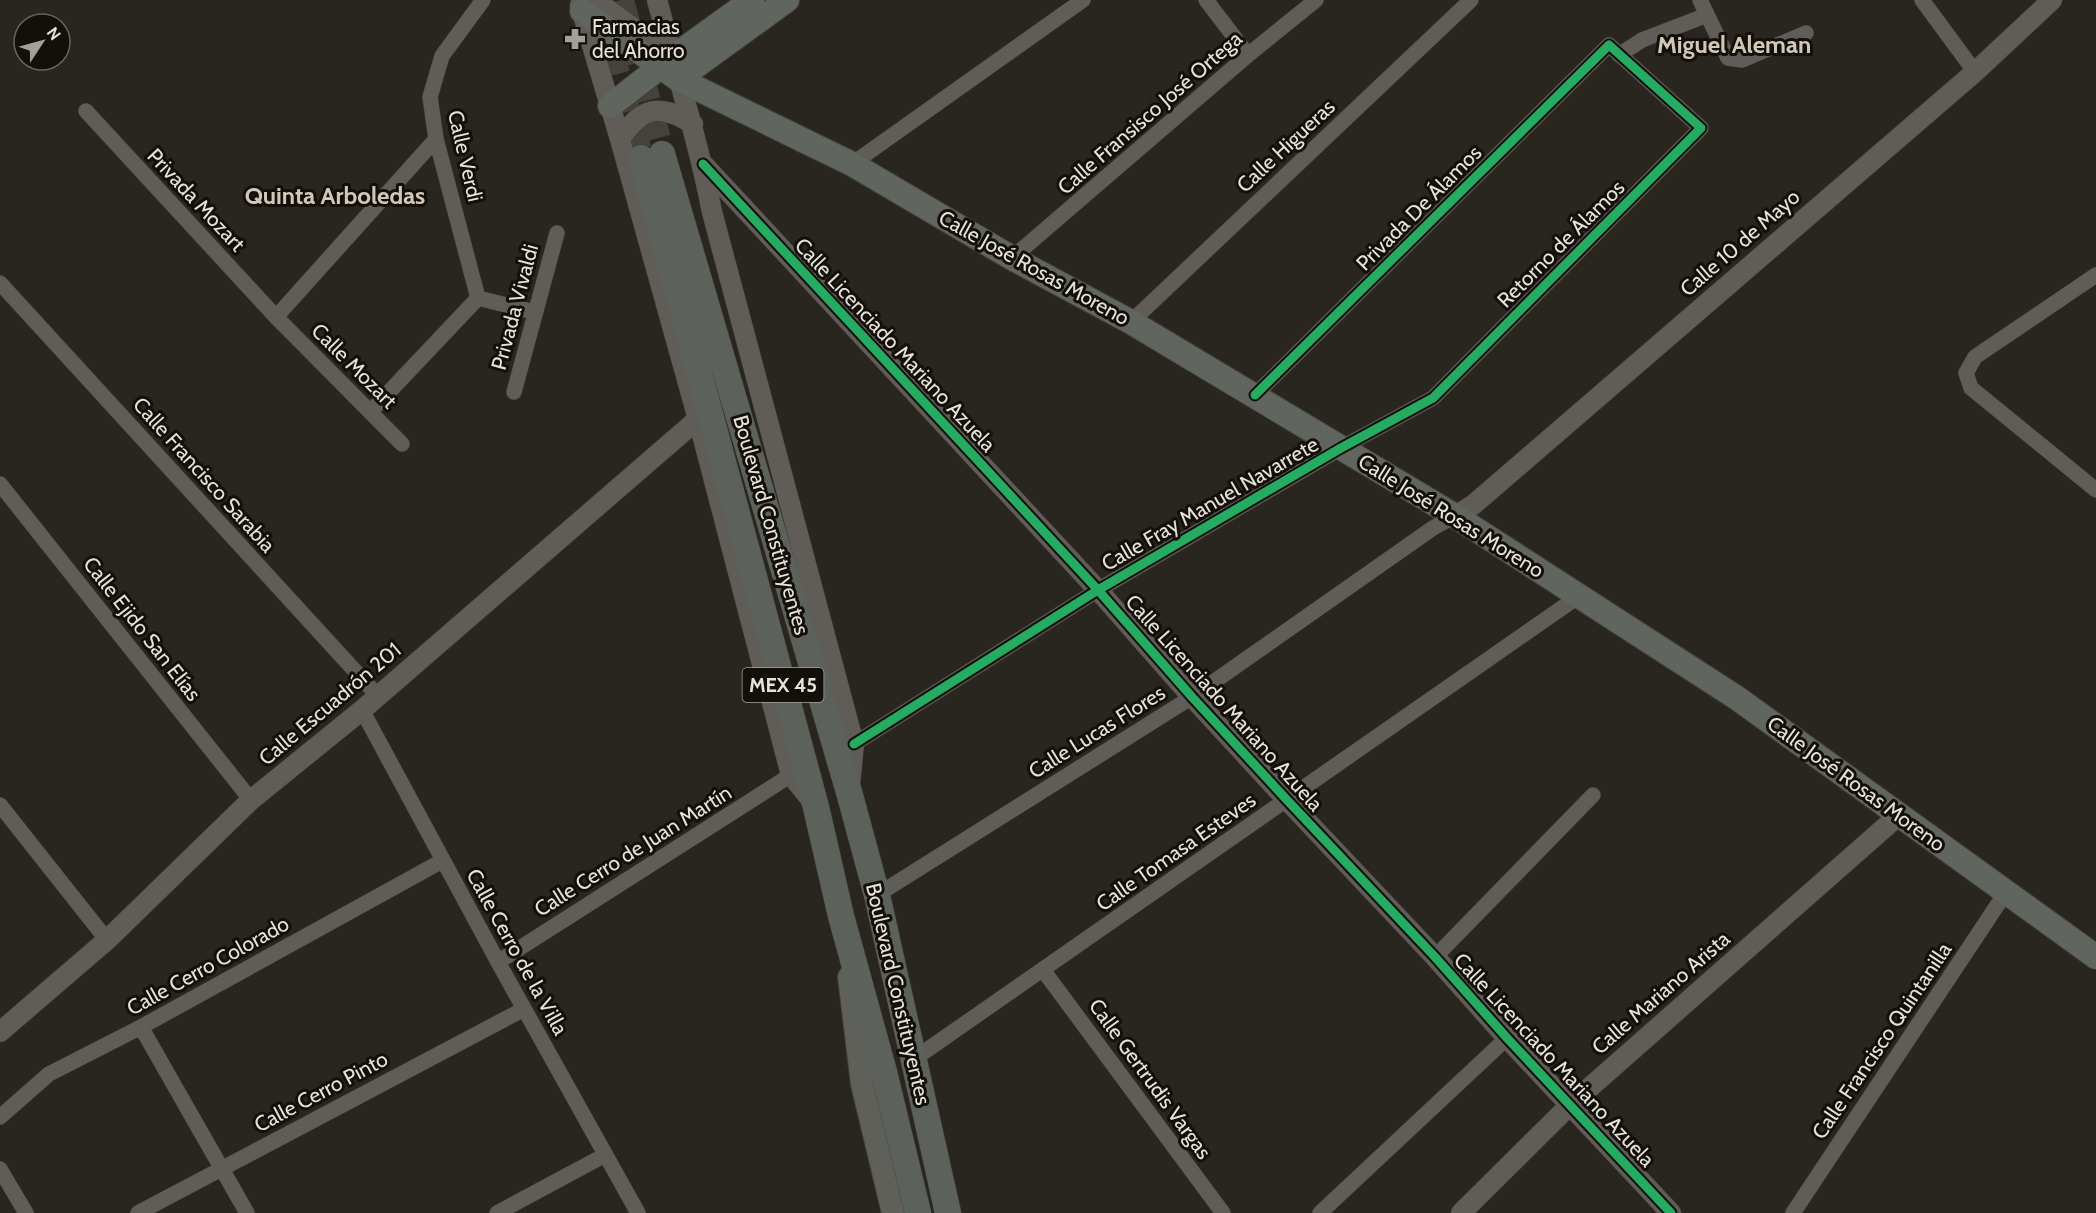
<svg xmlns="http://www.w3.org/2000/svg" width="2096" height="1213" font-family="Cabin,sans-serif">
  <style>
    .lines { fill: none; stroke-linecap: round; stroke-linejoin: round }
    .trunk-tunnel { stroke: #45413b; stroke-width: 26; stroke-dasharray: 26 13; stroke-linecap: butt }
    .minor-casing { stroke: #44403b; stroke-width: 16 }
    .tertiary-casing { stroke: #44403b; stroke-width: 21 }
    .secondary-casing { stroke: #44403b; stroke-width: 24 }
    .primary-casing { stroke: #44403b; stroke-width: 26 }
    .trunk-casing { stroke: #44403b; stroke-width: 27 }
    .minor { stroke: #605d58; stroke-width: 15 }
    .tertiary { stroke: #605d58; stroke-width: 20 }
    .secondary { stroke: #60605b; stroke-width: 22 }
    .primary { stroke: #60655f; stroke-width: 24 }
    .trunk { stroke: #5c615b; stroke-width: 26 }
    .cycleway-casing { stroke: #130f0a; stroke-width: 13 }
    .cycleway { stroke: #26ab63; stroke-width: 9 }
    .labels { text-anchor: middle; stroke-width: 6; stroke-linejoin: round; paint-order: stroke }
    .shield { fill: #130f0a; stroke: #a7a29c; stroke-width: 1.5 }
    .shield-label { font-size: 20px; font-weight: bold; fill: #e6e1da }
    .poi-label { font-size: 21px; fill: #e6e1da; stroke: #130f0a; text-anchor: start }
    .street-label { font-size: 21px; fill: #e6e1da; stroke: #130f0a }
    .quarter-label { font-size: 24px; font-weight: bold; fill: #d2c8b9; stroke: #130f0a }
  </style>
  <rect width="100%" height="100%" fill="#29251f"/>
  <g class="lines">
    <path class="trunk-tunnel" d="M621,0l41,154
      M599,12l42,146"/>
    <defs>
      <path id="minor" d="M1206,0l42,55
        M1700,0l28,58 14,2 64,-27
        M1922,0l53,72
        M1619,55l23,-15 65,-25
        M86,111l190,206 126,127
        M852,164l231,-164
        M1012,258l236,-203 68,-55
        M2096,275l-121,82 -9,16 5,15 125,102
        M0,283l378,413
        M478,298l-42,-159 -6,-42 12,-41 41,-56
        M478,298l56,14
        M276,317l160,-178
        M1131,322l340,-322
        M514,392l43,-159
        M371,411l107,-113
        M0,484l251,316
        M362,710l136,252 140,251
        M854,744l244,-154 243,-142 92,-50 268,-270 -92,-83 -354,350
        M0,805l107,135
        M877,895l315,-198 241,-169 22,-12
        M1435,957l158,-162
        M498,962l293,-187
        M1043,970l180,243
        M141,1027l106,186
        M914,1059l665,-463
        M0,1117l49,-43 92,-47 301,-166
        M0,1169l26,44
        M138,1213l386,-204
        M497,1213l108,-58
        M1320,1213l187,-175
        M1793,1213l213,-321"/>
      <path id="tertiary" d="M595,0l78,57
        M657,0c19,71 41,140 55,212l142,532 -4,40
        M580,5l40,134 78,280 93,356 21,26
        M620,139c23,-33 39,-36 73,-15
        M703,164l395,426 94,107 95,103 148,157 72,81 164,175
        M1455,516l18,-11 502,-433 77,-72
        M0,1032l107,-92 144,-140 111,-90 336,-291
        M1461,1213l110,-109 328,-289"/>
      <path id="secondary" d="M849,977l13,107 31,129"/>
      <path id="primary" d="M582,11l96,68 174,85 160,94 119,64 324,194 282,182 359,259
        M678,79l109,-79
        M610,106l63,-49 79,-57"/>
      <path id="trunk" d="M662,154l187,638 28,103 71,318
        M641,158l175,649 25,109 43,156 34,141"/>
    </defs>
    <use href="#minor" class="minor-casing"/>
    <use href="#tertiary" class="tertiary-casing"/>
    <use href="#secondary" class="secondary-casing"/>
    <use href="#primary" class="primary-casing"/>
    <use href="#trunk" class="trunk-casing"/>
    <use href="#minor" class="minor"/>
    <use href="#tertiary" class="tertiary"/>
    <use href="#secondary" class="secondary"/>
    <use href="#primary" class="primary"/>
    <use href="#trunk" class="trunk"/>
    <defs>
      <path id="cycleway" d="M703,164l395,426 94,107 95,103 148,157 72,81 164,175
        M854,744l244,-154 243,-142 92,-50 268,-270 -92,-83 -354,350"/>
    </defs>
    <use href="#cycleway" class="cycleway-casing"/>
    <use href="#cycleway" class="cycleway"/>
  </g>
  <defs>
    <symbol id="pharmacy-bare" viewBox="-9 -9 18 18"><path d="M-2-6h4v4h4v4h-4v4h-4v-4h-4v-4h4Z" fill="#a49f99" stroke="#130f0a" stroke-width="2.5" paint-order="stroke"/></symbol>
  </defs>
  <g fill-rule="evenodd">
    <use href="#pharmacy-bare" x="560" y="24" width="30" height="30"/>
  </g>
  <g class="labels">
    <rect class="shield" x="742.5" y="668" width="81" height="34" rx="4.5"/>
    <g class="shield-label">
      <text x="783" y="692">MEX 45</text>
    </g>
    <g class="poi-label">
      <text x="592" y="34">Farmacias<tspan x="592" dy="24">del Ahorro</tspan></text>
    </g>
    <g class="street-label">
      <text transform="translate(1150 113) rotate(-41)" y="7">Calle Fransisco José Ortega</text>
      <text transform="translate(1286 146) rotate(-43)" y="7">Calle Higueras</text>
      <text transform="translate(465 156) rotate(77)" y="7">Calle Verdi</text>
      <text transform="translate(196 200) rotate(47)" y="7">Privada Mozart</text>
      <text transform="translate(1419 208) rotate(-45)" y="7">Privada De Álamos</text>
      <text transform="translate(1740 243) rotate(-41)" y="7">Calle 10 de Mayo</text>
      <text transform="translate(1561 244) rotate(-45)" y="7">Retorno de Álamos</text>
      <text transform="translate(1034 268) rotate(29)" y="7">Calle José Rosas Moreno</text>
      <text transform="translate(515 307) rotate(-75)" y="7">Privada Vivaldi</text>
      <text transform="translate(895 345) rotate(47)" y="7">Calle Licenciado Mariano Azuela</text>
      <text transform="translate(354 366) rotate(45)" y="7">Calle Mozart</text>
      <text transform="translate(204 475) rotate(48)" y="7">Calle Francisco Sarabia</text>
      <text transform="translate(1210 504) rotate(-30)" y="7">Calle Fray Manuel Navarrete</text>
      <text transform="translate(1451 516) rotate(32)" y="7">Calle José Rosas Moreno</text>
      <text transform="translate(771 525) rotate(74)" y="7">Boulevard Constituyentes</text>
      <text transform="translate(142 629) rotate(52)" y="7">Calle Ejido San Elías</text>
      <text transform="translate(1224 703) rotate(48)" y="7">Calle Licenciado Mariano Azuela</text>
      <text transform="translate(330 704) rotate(-40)" y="7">Calle Escuadrón 201</text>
      <text transform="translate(1097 732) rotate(-32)" y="7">Calle Lucas Flores</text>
      <text transform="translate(1856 784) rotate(36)" y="7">Calle José Rosas Moreno</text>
      <text transform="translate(633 851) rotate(-32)" y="7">Calle Cerro de Juan Martín</text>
      <text transform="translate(1176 852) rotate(-35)" y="7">Calle Tomasa Esteves</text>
      <text transform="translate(517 952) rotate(61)" y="7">Calle Cerro de la Villa</text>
      <text transform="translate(208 966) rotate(-29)" y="7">Calle Cerro Colorado</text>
      <text transform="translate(1661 993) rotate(-41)" y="7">Calle Mariano Arista</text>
      <text transform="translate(898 994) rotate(77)" y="7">Boulevard Constituyentes</text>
      <text transform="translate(1882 1041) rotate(-56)" y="7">Calle Francisco Quintanilla</text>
      <text transform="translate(1554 1060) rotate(47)" y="7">Calle Licenciado Mariano Azuela</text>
      <text transform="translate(1150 1079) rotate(54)" y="7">Calle Gertrudis Vargas</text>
      <text transform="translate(321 1092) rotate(-28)" y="7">Calle Cerro Pinto</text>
    </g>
    <g class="quarter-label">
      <text x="1734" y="53">Miguel Aleman</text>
      <text x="335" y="204">Quinta Arboledas</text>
    </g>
  </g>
  <g transform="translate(42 42) rotate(54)"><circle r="28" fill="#130f0a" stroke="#67635d" stroke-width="1.5"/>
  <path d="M0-4.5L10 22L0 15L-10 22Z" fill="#a49f99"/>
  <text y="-9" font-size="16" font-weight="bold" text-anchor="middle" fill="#e6e1da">N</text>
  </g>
</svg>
